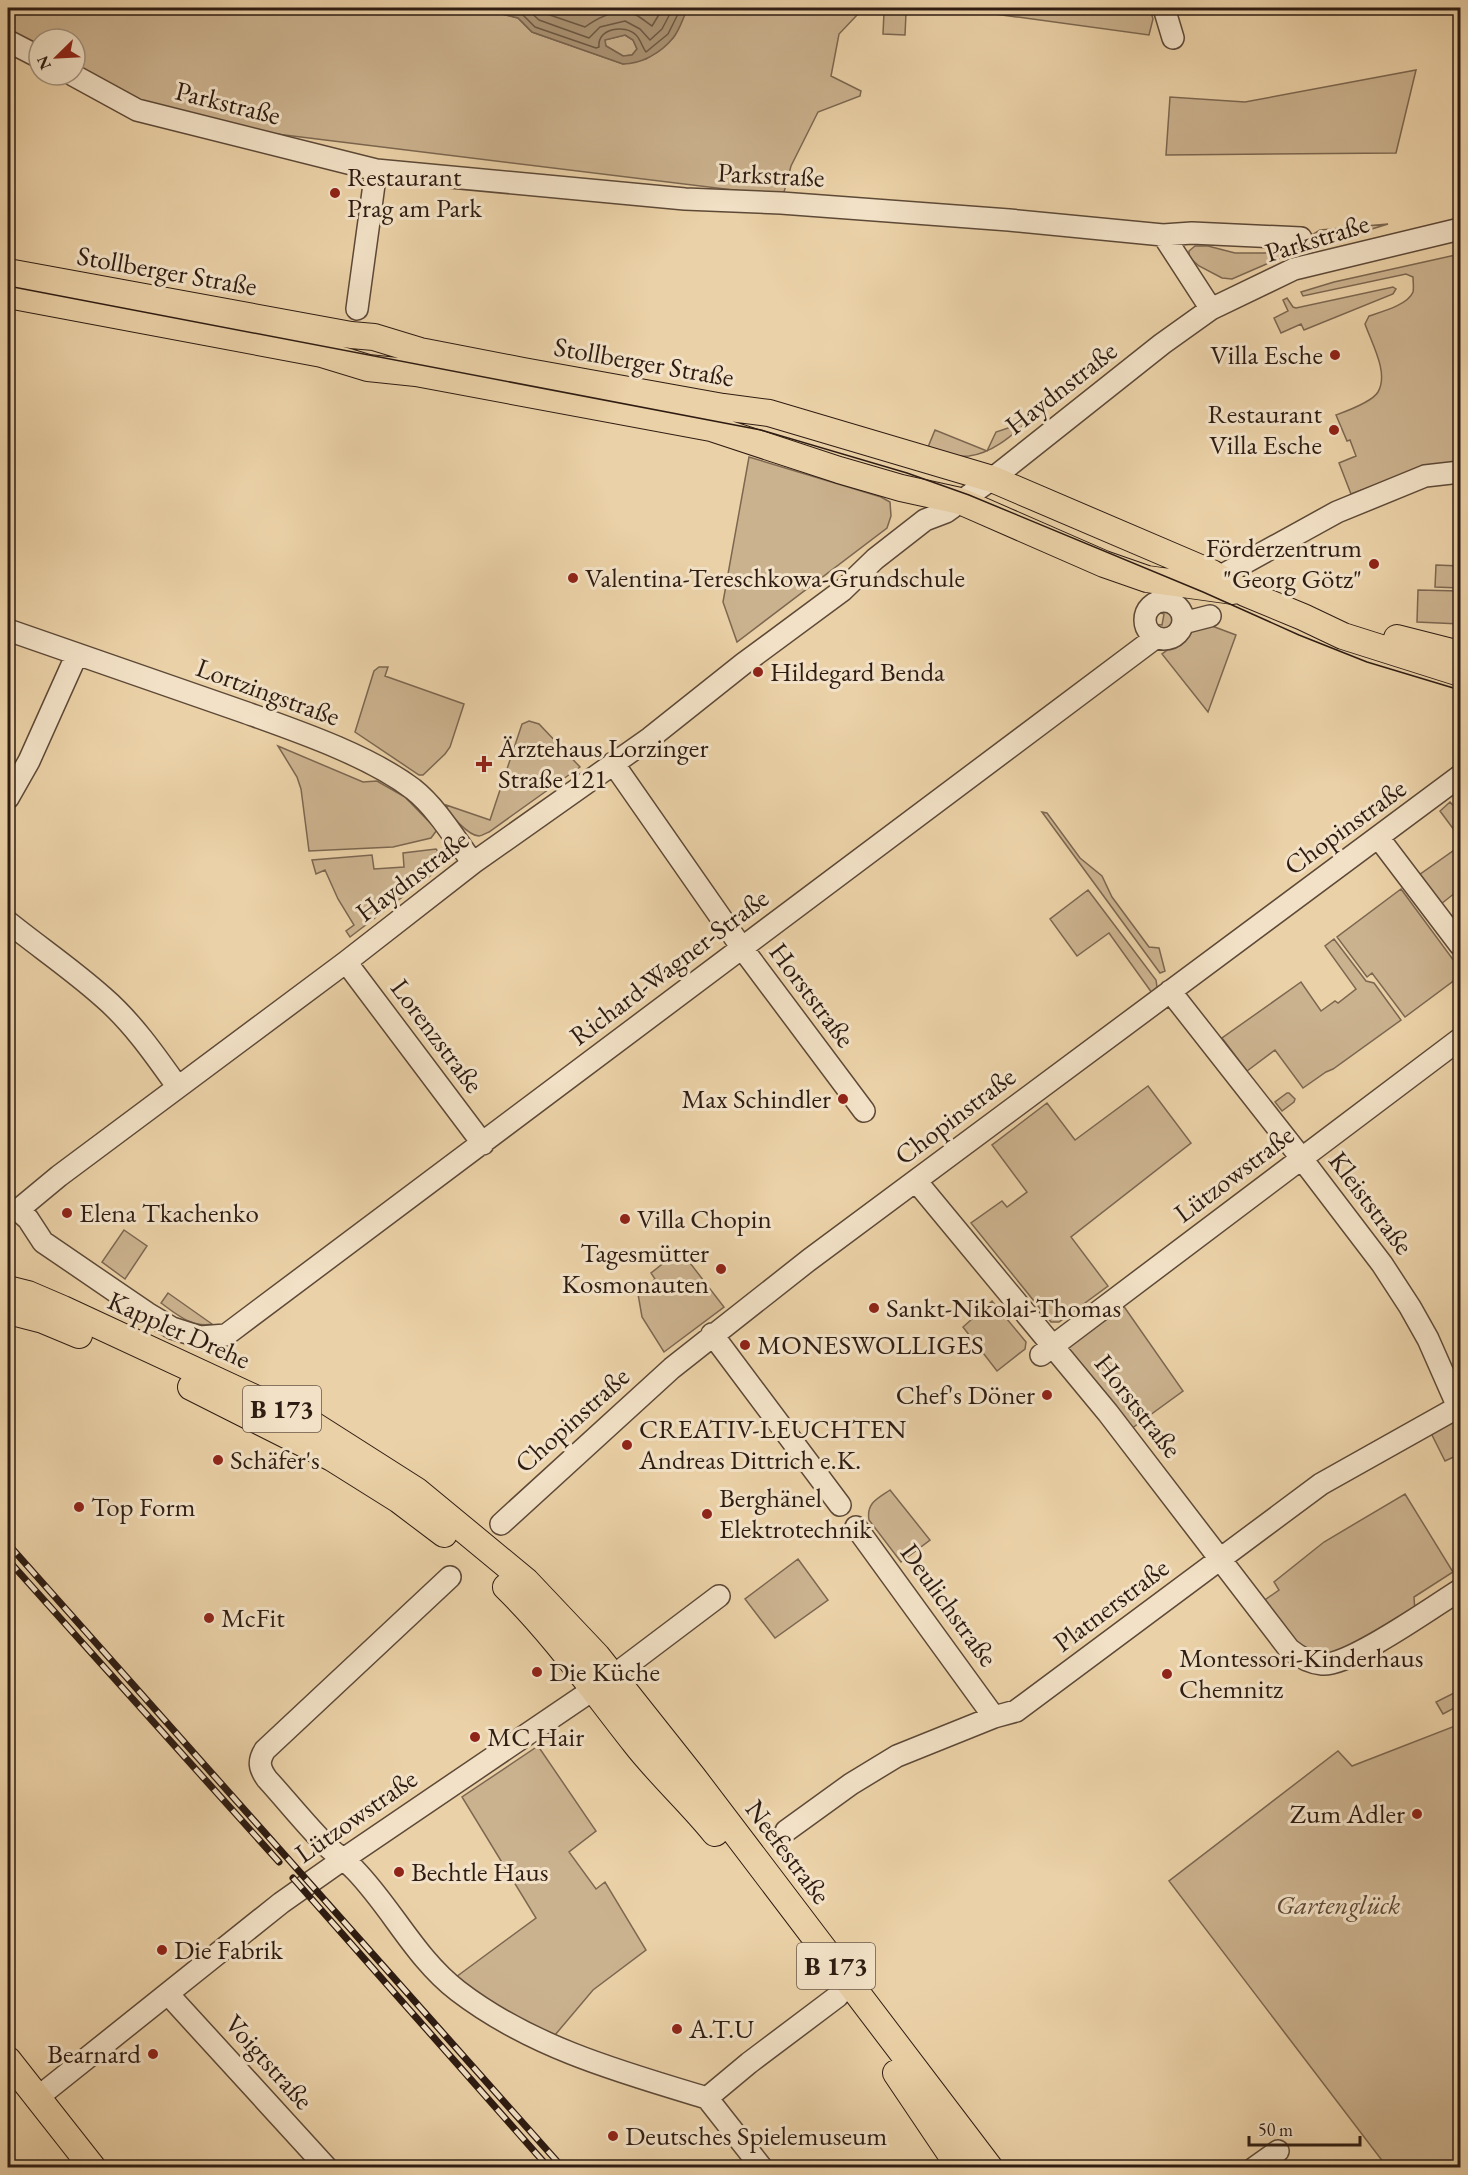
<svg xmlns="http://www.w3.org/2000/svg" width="1468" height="2175" font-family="'EB Garamond',serif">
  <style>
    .green { fill: #cbb28e; stroke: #7c6750; stroke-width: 1.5 }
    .water { fill: #ab9374; stroke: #79634d; stroke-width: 1.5; fill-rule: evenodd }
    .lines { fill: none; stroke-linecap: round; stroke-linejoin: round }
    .shore { stroke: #6c5843; stroke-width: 1.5 }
    .minor-casing { stroke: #5d4937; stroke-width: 24 }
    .major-casing { stroke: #2e1c12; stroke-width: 28 }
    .minor { stroke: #f2e1c6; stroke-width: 21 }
    .major { stroke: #ebd1a7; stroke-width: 26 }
    .tram { stroke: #2e1c12; stroke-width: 1.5 }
    .rail-casing { stroke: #2e1c12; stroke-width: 7 }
    .rail { stroke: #f2e1c6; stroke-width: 4.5; stroke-dasharray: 14; stroke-linecap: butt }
    .poi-dot { fill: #8f2418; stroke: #f2e1c6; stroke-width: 2 }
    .labels { text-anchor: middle; stroke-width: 6; stroke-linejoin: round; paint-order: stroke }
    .shield { fill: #f2e1c6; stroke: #695748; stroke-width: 1.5 }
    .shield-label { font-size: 26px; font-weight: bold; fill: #2e1c12 }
    .street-label { font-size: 27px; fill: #2e1c12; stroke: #f2e1c6 }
    .poi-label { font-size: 27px; fill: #2e1c12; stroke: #f2e1c6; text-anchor: start }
    .park-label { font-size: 27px; font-style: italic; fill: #5d4937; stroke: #f2e1c6 }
  </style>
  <rect width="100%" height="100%" fill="#ebd1a7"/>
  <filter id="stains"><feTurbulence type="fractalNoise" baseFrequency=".00333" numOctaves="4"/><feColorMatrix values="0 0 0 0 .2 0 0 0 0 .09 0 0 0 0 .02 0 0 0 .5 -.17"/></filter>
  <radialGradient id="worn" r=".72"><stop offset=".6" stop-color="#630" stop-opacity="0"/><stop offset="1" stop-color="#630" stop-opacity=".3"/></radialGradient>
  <path class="green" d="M8,8h442l52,6 16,4 14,14 91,32 23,-5 11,-7 16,-14 15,-30h462l3,11 -4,16 -176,-24 -86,-1 -28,3 -20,21 -8,42 30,15 -1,5 -42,16 -27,54 -8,30 -630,-77 -91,-44h13v-36h-36v19l-31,-25z
    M884,12l22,1 -1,22 -22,-1z
    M625,35l8,5 4,9 -5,6 -9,1 -17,-10 -2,-6z
    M1416,70l-20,83 -230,2 4,-58 75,5z
    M1388,224l-103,32 -53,23 -10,-1 -23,-12 -10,-9v-6l6,-5h13l27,7h33l29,-9 23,-14z
    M1460,254v209l-37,4 -72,27 -12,-31 17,-7 -6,-16 -3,1 -11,-26c11,-4 36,-13 42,-23 11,-19 -6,-48 -13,-68l4,-8c12,-4 39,-11 44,-24 1,-4 0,-10 0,-15l-7,-3 -103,22 -2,-4 33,-10z
    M1393,287l3,2 -3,5 -89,36 -3,-6 -20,9 -7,-15 14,-7 -5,-11 4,-2 6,9 3,1z
    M1040,405h3l1,3c-22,17 -46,45 -75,48 -14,1 -29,-2 -43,-4l9,-22 52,21 9,-19 21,-7 13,-9z
    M749,457l132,40 9,5 1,14 -4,12 -150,114 -14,-40z
    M1436,565l24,1v22l-25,-1z
    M1418,590l42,1v33l-43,-2z
    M1161,608c24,0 11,17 0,25l-6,-2 -1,-7 8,1 2,-11 -7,-2z
    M1212,626l24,9 -28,77 -46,-58 35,-26z
    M379,667h9l-3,9 79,28 -14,43 -5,7 -22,21h-4l-64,-43 19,-61z
    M529,721l10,3 41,43 -91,65c-3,1 -7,4 -10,4 -10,0 -31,-22 -33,-31l44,15 32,-96z
    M278,746l85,36 14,-1 28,16 32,33 -6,8 -38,9 -84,4 -8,-62 -4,-12z
    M1450,802l10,11v25l-20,-27z
    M1042,812l5,1 33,45 22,18 10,21 37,50 10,1 6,23 -5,2z
    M1460,846v43l-19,15 -22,-29z
    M436,849c6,7 6,12 3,20l-89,68 -4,-6 8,-6 -16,-26 -13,-29 -9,4 -4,-14 60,-5 2,14 30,-2 -1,-14z
    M1401,889l59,80v7l-55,41 -33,-44 -5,4 -30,-40z
    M1088,890l68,90 1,7 -5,6 -43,-60 -32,23 -27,-37z
    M1334,939l32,42 8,2 27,37 -68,49 -7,3 -23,16 -28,-38 -28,21 -25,-33 79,-56 20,29 14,-10 3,2 18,-14 -31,-43z
    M1148,1086l43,57 -120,94 37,49 -49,36h-8l-80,-99 31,-22 5,6 20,-15 -35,-47 55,-42 28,37z
    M1287,1093h2l6,6 -1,3 -12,9 -7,-9z
    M124,1230l23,16 -22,33 -23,-17z
    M680,1250l44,57 -60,45 -22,-35 -4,-23 17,-15 -4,-6z
    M168,1293l44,31c-20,4 -36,-10 -51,-21z
    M1118,1298l65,93 -59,43 -70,-88z
    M992,1301l34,41 -1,7 -28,22 -34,-44z
    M1458,1420l2,6v22l-2,1 2,5 -15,7 -14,-28z
    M890,1490l40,50 -29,22 -32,-42c-3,-17 9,-22 21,-30z
    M1405,1494l48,78 -39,25 1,15 -74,42h-27l-20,-11 -32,-41 17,-12 -5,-8 50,-40z
    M798,1559l30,41 -53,38 -30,-39z
    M1460,1690v20l-6,-2 -11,6 -7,-12z
    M1460,1724v443h-73l-218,-286 169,-130 14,15z
    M538,1746l58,85 -27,21 27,37 9,-7 41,68 -53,40 -38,45c-32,-10 -74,-36 -99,-58l80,-59 -74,-121z"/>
  <path class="water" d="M450,8h73l6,2 25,-2h134c-5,9 -8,22 -15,30 -12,15 -32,26 -50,26l-91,-32 -14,-14 -16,-4zM625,35l8,5 4,9 -5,6 -9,1 -17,-10 -1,-6z"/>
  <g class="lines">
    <path class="shore" d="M500,8l21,5 14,14 61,21 3,-1c-2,-19 26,-23 37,-12 5,5 6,12 10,17l22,-18 13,-26
      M526,8l13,12 50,18 11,-11 25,-6 15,8 10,11 12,-11 11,-21
      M539,8l5,5 41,14c14,-10 34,-20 51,-12 6,3 11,8 16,11l11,-18"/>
    <defs>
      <path id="minor" d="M1164,8l9,30
        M8,41l31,16
        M73,75l64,35 239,60 309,29 96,4 228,17 154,15 29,-2 109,5
        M1163,235l48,74
        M357,309l19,-139
        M1219,577l118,-65 88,-36 35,-4
        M1145 620a19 19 0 1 1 38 0a19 19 0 1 1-38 0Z
        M1183,623l27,-7
        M8,630c78,27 157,54 236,82 53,19 124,43 169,77 24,19 42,50 60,74
        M613,763l129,185 122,163
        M8,798l21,-37 48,-107
        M1378,837l82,108
        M8,922c31,25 65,48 95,75 29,25 52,58 74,89
        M346,962l137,182
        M1170,991l132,168 80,105 28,43 18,32 30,68
        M916,1181l192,232 181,236c10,8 20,14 33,15 27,3 112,-58 138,-74
        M8,1208l10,2 10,9 15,23 104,71 25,15 28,9 26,-2 929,-697
        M18,1210l41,-34 287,-214 127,-99 177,-125 93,-74 100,-74 32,-31 50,-39 21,-8 46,-33 170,-135 49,-35 83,-40 166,-40
        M712,1334l128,171
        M1041,1355l419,-316
        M501,1524l171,-156 137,-108 651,-484
        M856,1527l138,190
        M450,1577l-185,173c-7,11 -6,18 2,29 20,22 39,46 60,67 9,9 20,15 28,24 37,38 60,88 103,121 73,56 162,81 249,107l42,-35 89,-67
        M786,1831l65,-47 46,-28 97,-39 22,-6 305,-227 139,-78
        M168,1994l159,174
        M37,2098l244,-195 61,-43 271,-184 106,-80
        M707,2098l55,70
        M1254,2168l24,-17"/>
      <path id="major" d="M8,272l343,63 23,2 46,14 103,20 200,36 46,6 223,66 220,94 33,20 58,24 40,19 117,37
        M8,295l314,59 46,14 48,5 295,55 128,42 62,18 59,13 144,63 43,15 86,12
        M1397,638l63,16
        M8,1289l20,5 35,15 252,117 102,65 109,90 71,75 96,121 297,391
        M8,1311l35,9 36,15
        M191,1387l141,71 67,42 45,34
        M506,1587c49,48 87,103 129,156 25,32 55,59 80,90
        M8,2060l85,108
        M896,2073l64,95"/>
    </defs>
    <use href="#minor" class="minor-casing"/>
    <use href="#major" class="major-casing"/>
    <use href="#minor" class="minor"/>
    <use href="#major" class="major"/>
    <path class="tram" d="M8,286l753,144 146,43 62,22 234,97 96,43 68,27 93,28"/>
    <defs>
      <path id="rail" d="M8,1544l555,624
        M8,1560l271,302
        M293,1878l256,290"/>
    </defs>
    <use href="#rail" class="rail-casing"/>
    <use href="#rail" class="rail"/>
  </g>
  <g class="poi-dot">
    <circle cx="335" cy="193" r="6"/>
    <circle cx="1335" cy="355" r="6"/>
    <circle cx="1334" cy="430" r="6"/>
    <circle cx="1374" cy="564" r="6"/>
    <circle cx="573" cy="578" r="6"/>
    <circle cx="758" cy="672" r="6"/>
    <path d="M481 755h6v6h6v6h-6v6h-6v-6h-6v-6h6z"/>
    <circle cx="843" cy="1099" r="6"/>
    <circle cx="67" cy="1213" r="6"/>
    <circle cx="625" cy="1219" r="6"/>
    <circle cx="721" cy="1269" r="6"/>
    <circle cx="874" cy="1308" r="6"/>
    <circle cx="745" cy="1345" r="6"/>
    <circle cx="1047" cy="1395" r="6"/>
    <circle cx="627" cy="1445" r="6"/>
    <circle cx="218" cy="1460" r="6"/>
    <circle cx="79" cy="1507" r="6"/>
    <circle cx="707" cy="1514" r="6"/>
    <circle cx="209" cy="1618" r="6"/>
    <circle cx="537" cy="1672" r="6"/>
    <circle cx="1167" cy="1674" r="6"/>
    <circle cx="475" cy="1737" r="6"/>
    <circle cx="1417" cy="1814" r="6"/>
    <circle cx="399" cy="1872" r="6"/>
    <circle cx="162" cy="1950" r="6"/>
    <circle cx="677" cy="2029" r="6"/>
    <circle cx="153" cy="2054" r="6"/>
    <circle cx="613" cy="2136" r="6"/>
  </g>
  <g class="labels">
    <g class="shield">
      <rect x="243" y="1386" width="78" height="46" rx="4.5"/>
      <rect x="797" y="1943" width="78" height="46" rx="4.5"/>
    </g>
    <g class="shield-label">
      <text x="282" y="1418">B 173</text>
      <text x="836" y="1975">B 173</text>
    </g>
    <g class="street-label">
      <text transform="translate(228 103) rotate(14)" y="9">Parkstraße</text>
      <text transform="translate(771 175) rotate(3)" y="9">Parkstraße</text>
      <text transform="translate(1317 238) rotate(-17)" y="9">Parkstraße</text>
      <text transform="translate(167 271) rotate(10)" y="9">Stollberger Straße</text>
      <text transform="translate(644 362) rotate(10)" y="9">Stollberger Straße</text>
      <text transform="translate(1061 388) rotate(-38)" y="9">Haydnstraße</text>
      <text transform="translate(268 692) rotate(20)" y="9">Lortzingstraße</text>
      <text transform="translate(1345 827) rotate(-36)" y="9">Chopinstraße</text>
      <text transform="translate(412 876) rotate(-37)" y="9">Haydnstraße</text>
      <text transform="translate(669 967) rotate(-37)" y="9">Richard-Wagner-Straße</text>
      <text transform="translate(812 995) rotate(53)" y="9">Horststraße</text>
      <text transform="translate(437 1036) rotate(53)" y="9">Lorenzstraße</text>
      <text transform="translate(955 1116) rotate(-37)" y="9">Chopinstraße</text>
      <text transform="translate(1234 1174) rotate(-37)" y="9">Lützowstraße</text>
      <text transform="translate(1371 1203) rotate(53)" y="9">Kleiststraße</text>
      <text transform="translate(179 1330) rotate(24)" y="9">Kappler Drehe</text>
      <text transform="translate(1138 1406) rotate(52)" y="9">Horststraße</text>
      <text transform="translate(572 1420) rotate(-42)" y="9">Chopinstraße</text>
      <text transform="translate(949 1605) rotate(54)" y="9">Deulichstraße</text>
      <text transform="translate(1111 1605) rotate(-37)" y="9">Platnerstraße</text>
      <text transform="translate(356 1816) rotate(-35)" y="9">Lützowstraße</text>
      <text transform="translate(788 1852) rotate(53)" y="9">Neefestraße</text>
      <text transform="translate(269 2062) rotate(48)" y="9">Voigtstraße</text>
    </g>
    <g class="poi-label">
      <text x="347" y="186">Restaurant<tspan x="347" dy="31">Prag am Park</tspan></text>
      <text x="1323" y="364" text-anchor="end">Villa Esche</text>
      <text x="1322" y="423" text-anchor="end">Restaurant<tspan x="1322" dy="31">Villa Esche</tspan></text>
      <text x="1362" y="557" text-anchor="end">Förderzentrum<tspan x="1362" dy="31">"Georg Götz"</tspan></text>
      <text x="585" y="587">Valentina-Tereschkowa-Grundschule</text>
      <text x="770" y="681">Hildegard Benda</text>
      <text x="498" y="757">Ärztehaus Lorzinger<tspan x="498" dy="31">Straße 121</tspan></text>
      <text x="831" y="1108" text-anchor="end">Max Schindler</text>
      <text x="79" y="1222">Elena Tkachenko</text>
      <text x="637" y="1228">Villa Chopin</text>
      <text x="709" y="1262" text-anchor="end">Tagesmütter<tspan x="709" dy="31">Kosmonauten</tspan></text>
      <text x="886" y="1317">Sankt-Nikolai-Thomas</text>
      <text x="757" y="1354">MONESWOLLIGES</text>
      <text x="1035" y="1404" text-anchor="end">Chef's Döner</text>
      <text x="639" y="1438">CREATIV-LEUCHTEN<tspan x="639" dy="31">Andreas Dittrich e.K.</tspan></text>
      <text x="230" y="1469">Schäfer's</text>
      <text x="719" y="1507">Berghänel<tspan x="719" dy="31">Elektrotechnik</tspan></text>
      <text x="91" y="1516">Top Form</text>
      <text x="221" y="1627">McFit</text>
      <text x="1179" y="1667">Montessori-Kinderhaus<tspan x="1179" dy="31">Chemnitz</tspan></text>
      <text x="549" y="1681">Die Küche</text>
      <text x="487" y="1746">MC Hair</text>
      <text x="1405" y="1823" text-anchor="end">Zum Adler</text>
      <text x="411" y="1881">Bechtle Haus</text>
      <text x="174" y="1959">Die Fabrik</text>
      <text x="689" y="2038">A.T.U</text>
      <text x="141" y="2063" text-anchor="end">Bearnard</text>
      <text x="625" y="2145">Deutsches Spielemuseum</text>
    </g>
    <g class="park-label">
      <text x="1338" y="1914">Gartenglück</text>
    </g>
  </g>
  <rect width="1468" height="2175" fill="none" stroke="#ebd1a7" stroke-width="30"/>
  <rect x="9" y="9" width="1450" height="2157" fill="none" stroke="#2e1c12" stroke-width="3"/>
  <rect x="15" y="15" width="1438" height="2145" fill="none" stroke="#2e1c12" stroke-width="1.5"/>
  <g transform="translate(57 57) rotate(246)"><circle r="28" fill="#f2e1c6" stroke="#a4927e" stroke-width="1.5"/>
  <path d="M0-4.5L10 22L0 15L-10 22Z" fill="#8f2418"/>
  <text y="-9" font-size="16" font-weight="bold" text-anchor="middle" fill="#2e1c12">N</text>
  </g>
  <path d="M1249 2136v9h111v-9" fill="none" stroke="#2e1c12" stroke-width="3"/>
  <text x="1258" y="2136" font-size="18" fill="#2e1c12" stroke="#f2e1c6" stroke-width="4.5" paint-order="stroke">50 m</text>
  <rect width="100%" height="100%" filter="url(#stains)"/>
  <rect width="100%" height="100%" fill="url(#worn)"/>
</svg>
